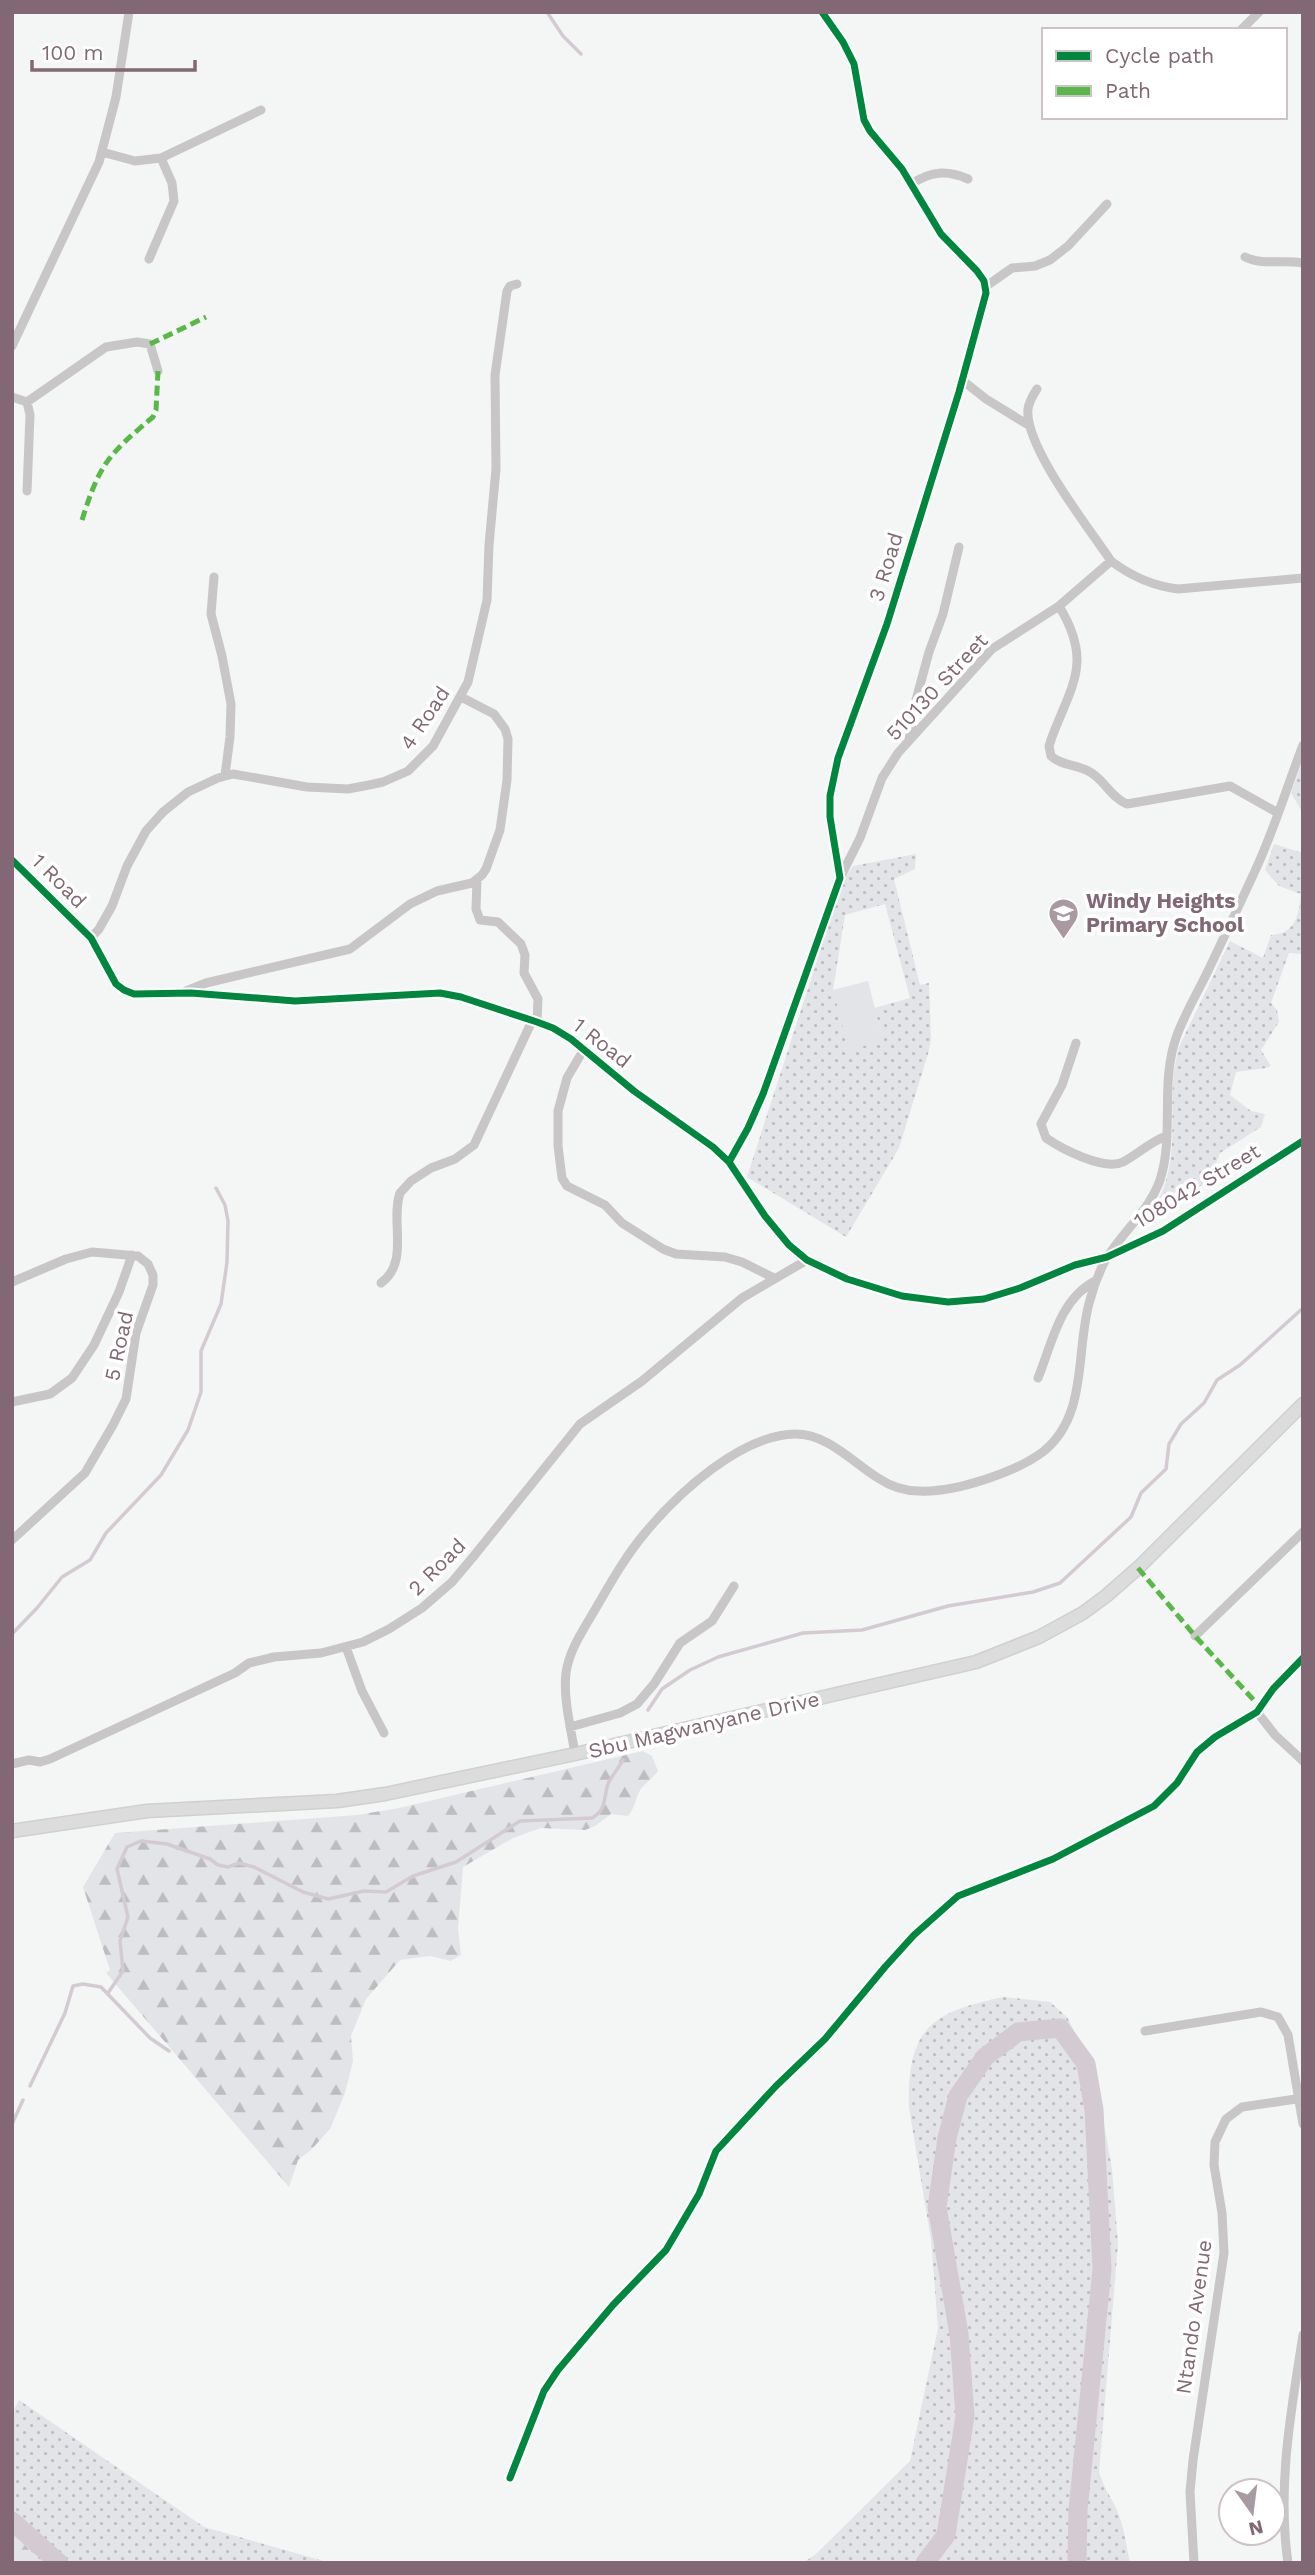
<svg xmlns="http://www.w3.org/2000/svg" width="1315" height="2575" font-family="'Work Sans',sans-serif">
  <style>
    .grass { fill: url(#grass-dots); fill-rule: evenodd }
    .forest { fill: url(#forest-firs) }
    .park { fill: #e3e4e7 }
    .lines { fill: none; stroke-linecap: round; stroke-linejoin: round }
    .stream { stroke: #d4cbd2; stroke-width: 3.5 }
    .river { stroke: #d4cbd2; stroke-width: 19 }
    .secondary-casing { stroke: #d1d0d1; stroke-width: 15 }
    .street { stroke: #c8c6c7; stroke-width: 9 }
    .secondary { stroke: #dddcdd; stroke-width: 12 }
    .quiet { stroke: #58b947; stroke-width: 5; stroke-dasharray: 10 5; stroke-linecap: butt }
    .cycleway-casing { stroke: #fff; stroke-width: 11 }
    .cycleway { stroke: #00873e; stroke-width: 7 }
    .labels { text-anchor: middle; stroke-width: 7; stroke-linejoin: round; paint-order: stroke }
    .street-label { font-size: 21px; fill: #816874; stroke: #fff }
    .poi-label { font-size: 21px; font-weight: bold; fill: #816874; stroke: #fff; text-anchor: start }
  </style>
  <defs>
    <pattern id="grass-dots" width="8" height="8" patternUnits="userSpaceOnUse" patternTransform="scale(1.75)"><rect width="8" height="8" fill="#e3e4e7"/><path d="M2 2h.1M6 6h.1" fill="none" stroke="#bdbdc0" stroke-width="1.8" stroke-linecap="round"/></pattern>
    <pattern id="forest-firs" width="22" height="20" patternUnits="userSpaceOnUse" patternTransform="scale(1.75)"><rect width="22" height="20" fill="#e3e4e7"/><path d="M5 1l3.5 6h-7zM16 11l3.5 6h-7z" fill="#bdbdc0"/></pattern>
  </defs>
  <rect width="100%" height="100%" fill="#f4f5f5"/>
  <path class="grass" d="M1303,759v54l-12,-20z
    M1274,844l29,9v101l-14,-1 -18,50 6,7 2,12 -18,28 10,16 -5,2 -30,4 -6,23 21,16 14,3 -4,13 -41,26 -10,27 -18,11 -36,14c29,-53 7,-102 23,-158l51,-106 33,17 8,-23c25,-1 28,-21 30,-41l-22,-8 -14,-16z
    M916,854l-1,15 -21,10 26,106 9,-2 2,57 -3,14 -29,94 -53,89 -99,-60 96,-297 10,-14zM885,904l25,94 -36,10 9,33 -50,-51 12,-75z
    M1004,1997l46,5 17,15 27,52 18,100 6,75 -19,228c4,14 11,24 17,36 8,17 10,37 14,55h-327l13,-9 94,-93 28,-133 -7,-88 -22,-132c-2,-79 21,-96 95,-111z
    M19,2400l185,127 123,35 20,1h-304l-31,-30v-119z"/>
  <path class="forest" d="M643,1751l9,5 6,15c-5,7 -12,11 -17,18 -6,8 -4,16 -13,27l-17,-2 -16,12 -10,4 -44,-2 -28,10 -50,29 -5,62 3,26 -10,6 -21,-5 -30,4 -34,39 -15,37 2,25 -8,32 -15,36 -19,21 -13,10 -9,27 -183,-214 4,-3 -27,-83 32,-54 242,-18 42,-7z
    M12,2533l31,30h-31z"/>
  <path class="park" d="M868,981l15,60 -34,9 -16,-60z"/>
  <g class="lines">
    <path class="stream" d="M547,12l16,24 18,18
      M12,1634l25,-26 25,-31 28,-17 16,-27 55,-58 27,-45 13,-38v-41l20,-47 6,-42 1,-41 -3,-16 -9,-17
      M648,1710l14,-21 28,-19 28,-13 85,-24 59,-3 86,-24 85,-14 27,-9 71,-66 10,-24 25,-24 3,-25 12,-20 23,-21 13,-23 23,-15 63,-57
      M108,1993l15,-22 -3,-30 8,-24 -11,-48 10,-22 14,-6 26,3 43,15 8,6 10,2 11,-4 15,4 49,25 25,7 36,-8 22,1 27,-16 43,-14 64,-41 72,-3c15,-9 11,-19 16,-34 3,-8 11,-16 15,-24
      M30,2086l35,-73 8,-27 10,-2 18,3 49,51 19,13
      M12,2124l11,-24"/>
    <path class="river" d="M12,2521l47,42
      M925,2563l21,-28 19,-119 -6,-82 -22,-127 10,-69 11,-42 27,-39 33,-25 42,-4 26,36 8,46 8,159 -24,241 -1,53"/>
    <defs>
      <path id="secondary" d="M12,1831l135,-20 190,-10 48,-7 190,-40 401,-92 63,-25 44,-24 23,-17 32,-28 165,-164"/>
    </defs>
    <use href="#secondary" class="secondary-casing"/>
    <path class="street" d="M1241,30l18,-18
      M102,152l33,9 26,-3 100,-48
      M912,184c18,-13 35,-14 56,-5
      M1245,257c19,9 37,2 58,6
      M149,259l25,-58 -2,-18 -11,-25
      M985,287l27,-19 23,-2 15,-6 18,-14 39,-42
      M12,346l87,-184 17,-65 13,-85
      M962,380l24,19 44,27
      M1037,389c-4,6 -8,13 -9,20 -4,37 61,119 83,152 20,15 41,25 67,28l125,-11
      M12,397l15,5 79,-55 31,-5 13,2 8,27
      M27,491l3,-76 -3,-13
      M214,577l-3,37 11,42 9,48 -1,33 -5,38
      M1059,606c34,56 13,78 -7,131l-3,9 2,10c12,11 30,8 42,18 13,9 19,24 34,30l103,-18 48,27
      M909,740l7,-40 13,-48 14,-38 16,-67
      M12,860l79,78 25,46 8,6 10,4 57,-1 104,8 145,-8 21,4 76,25 16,6 18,11 63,52 79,56 16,15 36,54 24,29 18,15 40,19 55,17 46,6 36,-3 36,-11 55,-23 32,-8 56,-26 140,-90
      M840,878l20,-40 22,-60 16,-25 94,-104 67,-43 52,-45
      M477,879l-1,30 4,11 18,2 23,22 4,11 -1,18 14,26 -1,23
      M91,938l8,-9 13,-23 15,-40 19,-35 17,-19 25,-20 30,-14 15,-4 74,13 41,2 21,-4 14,-3 25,-11 25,-25 35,-64 19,-82 2,-55 7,-76 -1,-94 12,-84 3,-5 7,-2
      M186,991l20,-8 144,-34 60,-45 27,-13 35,-8 10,-8 4,-6 14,-39 7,-50 1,-41 -3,-10 -11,-15 -33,-17
      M1076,1043l-14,42 -21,39 5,14c16,11 58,33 77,24 15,-8 27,-20 43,-26
      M584,1049l-17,29 -9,33v35l4,32 5,8 38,19 17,18 41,26 13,5 49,3 17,5 32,16
      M729,1162l19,-34 15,-34 77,-216 -10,-61v-21l8,-38 49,-134 72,-232 27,-99 -2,-12 -7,-10 -36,-37 -39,-65 -32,-38 -6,-11 -10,-56 -11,-22 -21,-30
      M12,1282l54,-23 26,-7 46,4 10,8 5,11v10l-17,48 -10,66 -13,26 -28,48 -73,67
      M381,1283c29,-21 9,-61 19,-90l11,-12 20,-13 24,-9 19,-14 58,-124
      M1038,1378c14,-34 21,-78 57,-97
      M12,1402l38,-8 22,-16 22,-33 25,-53 13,-37
      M1195,1636l108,-104
      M346,1647l16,44 22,42
      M1257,1712l18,23 28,26
      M570,1727l50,-14 17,-9 17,-20 26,-41 32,-22 22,-35
      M575,1754c-4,-26 -12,-55 -9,-81 3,-22 16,-41 27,-60 16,-27 31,-55 52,-80 33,-40 96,-98 150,-99 33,0 56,27 83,44 12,8 27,13 41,13 35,2 98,-19 125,-40 45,-37 31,-102 46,-151 4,-15 9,-28 16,-41 17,-28 43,-48 54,-79 15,-46 -1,-96 17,-145 8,-21 19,-40 29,-60 18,-38 36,-75 53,-113 17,-38 29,-78 44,-117
      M12,1764l17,-4 11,2 10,-3 185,-86 14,-10 25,-6 47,-4 42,-11 26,-13 33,-21 30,-26 21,-25 107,-133 62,-43 100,-83 65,-38
      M1145,2031l116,-19 17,5 10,18 15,89
      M510,2478l34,-87 14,-21 55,-65 53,-55 33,-56 17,-43 60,-65 49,-47 60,-72 29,-32 44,-39 95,-37 101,-53 23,-23 20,-31 18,-15 42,-25 16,-23 30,-31
      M1194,2563l-4,-71 3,-32 31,-207 -2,-40 -8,-48 1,-23 11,-23 16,-12 61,-9
      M1288,2563c-11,-77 3,-152 15,-228"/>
    <use href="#secondary" class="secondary"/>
    <path class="quiet" d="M150,344l56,-27
      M82,520c18,-57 26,-65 71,-103l3,-7 2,-39
      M1138,1568l57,68 66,72"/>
    <defs>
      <path id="cycleway" d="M12,860l79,78 25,46 8,6 10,4 57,-1 104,8 145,-8 21,4 76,25 16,6 18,11 63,52 79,56 16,15 36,54 24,29 18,15 40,19 55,17 46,6 36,-3 36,-11 55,-23 32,-8 56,-26 140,-90
        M729,1162l19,-34 15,-34 77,-216 -10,-61v-21l8,-38 49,-134 72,-232 27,-99 -2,-12 -7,-10 -36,-37 -39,-65 -32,-38 -6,-11 -10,-56 -11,-22 -21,-30
        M510,2478l34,-87 14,-21 55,-65 53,-55 33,-56 17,-43 60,-65 49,-47 60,-72 29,-32 44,-39 95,-37 101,-53 23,-23 20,-31 18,-15 42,-25 16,-23 30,-31"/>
    </defs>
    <use href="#cycleway" class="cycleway-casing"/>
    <use href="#cycleway" class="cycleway"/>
  </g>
  <defs>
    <symbol id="school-pin" viewBox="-11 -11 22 30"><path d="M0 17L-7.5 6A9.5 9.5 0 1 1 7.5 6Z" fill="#a999a1" stroke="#fff"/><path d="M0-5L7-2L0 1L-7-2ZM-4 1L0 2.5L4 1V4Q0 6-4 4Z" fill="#fff"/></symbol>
  </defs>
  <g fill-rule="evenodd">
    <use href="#school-pin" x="1046" y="896" width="35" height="47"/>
  </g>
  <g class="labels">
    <g class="street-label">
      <text transform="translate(886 567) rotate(-73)" y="7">3 Road</text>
      <text transform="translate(937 687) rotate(-47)" y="7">510130 Street</text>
      <text transform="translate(425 718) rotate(-56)" y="7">4 Road</text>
      <text transform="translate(59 881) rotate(45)" y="7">1 Road</text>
      <text transform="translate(602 1043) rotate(38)" y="7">1 Road</text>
      <text transform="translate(1197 1186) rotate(-31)" y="7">108042 Street</text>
      <text transform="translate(119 1346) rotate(-78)" y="7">5 Road</text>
      <text transform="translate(437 1567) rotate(-45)" y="7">2 Road</text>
      <text transform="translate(704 1725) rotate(-13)" y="7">Sbu Magwanyane Drive</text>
      <text transform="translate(1194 2317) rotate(-82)" y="7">Ntando Avenue</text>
    </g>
    <g class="poi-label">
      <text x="1086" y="908">Windy Heights<tspan x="1086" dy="24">Primary School</tspan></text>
    </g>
  </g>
  <rect width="1315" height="2575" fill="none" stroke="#816874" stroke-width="28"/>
  <rect x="1042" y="28" width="245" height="91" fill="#ffffff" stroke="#cdc3c7" stroke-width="2"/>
  <rect x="1056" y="51" width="35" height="10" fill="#00873e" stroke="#cdc3c7" stroke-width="2"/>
  <text x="1105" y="63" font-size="21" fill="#816874">Cycle path</text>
  <rect x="1056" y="86" width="35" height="10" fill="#58b947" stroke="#cdc3c7" stroke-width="2"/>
  <text x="1105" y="98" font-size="21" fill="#816874">Path</text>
  <g transform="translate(1252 2512) rotate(166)"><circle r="33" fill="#ffffff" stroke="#cdc3c7" stroke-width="2"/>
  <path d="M0-5L12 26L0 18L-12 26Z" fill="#a999a1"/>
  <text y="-10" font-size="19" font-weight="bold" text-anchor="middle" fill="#816874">N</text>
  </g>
  <path d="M32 60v10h163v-10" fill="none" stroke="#816874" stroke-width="3.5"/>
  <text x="42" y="60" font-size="21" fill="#816874" stroke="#ffffff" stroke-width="5" paint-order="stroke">100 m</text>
</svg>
